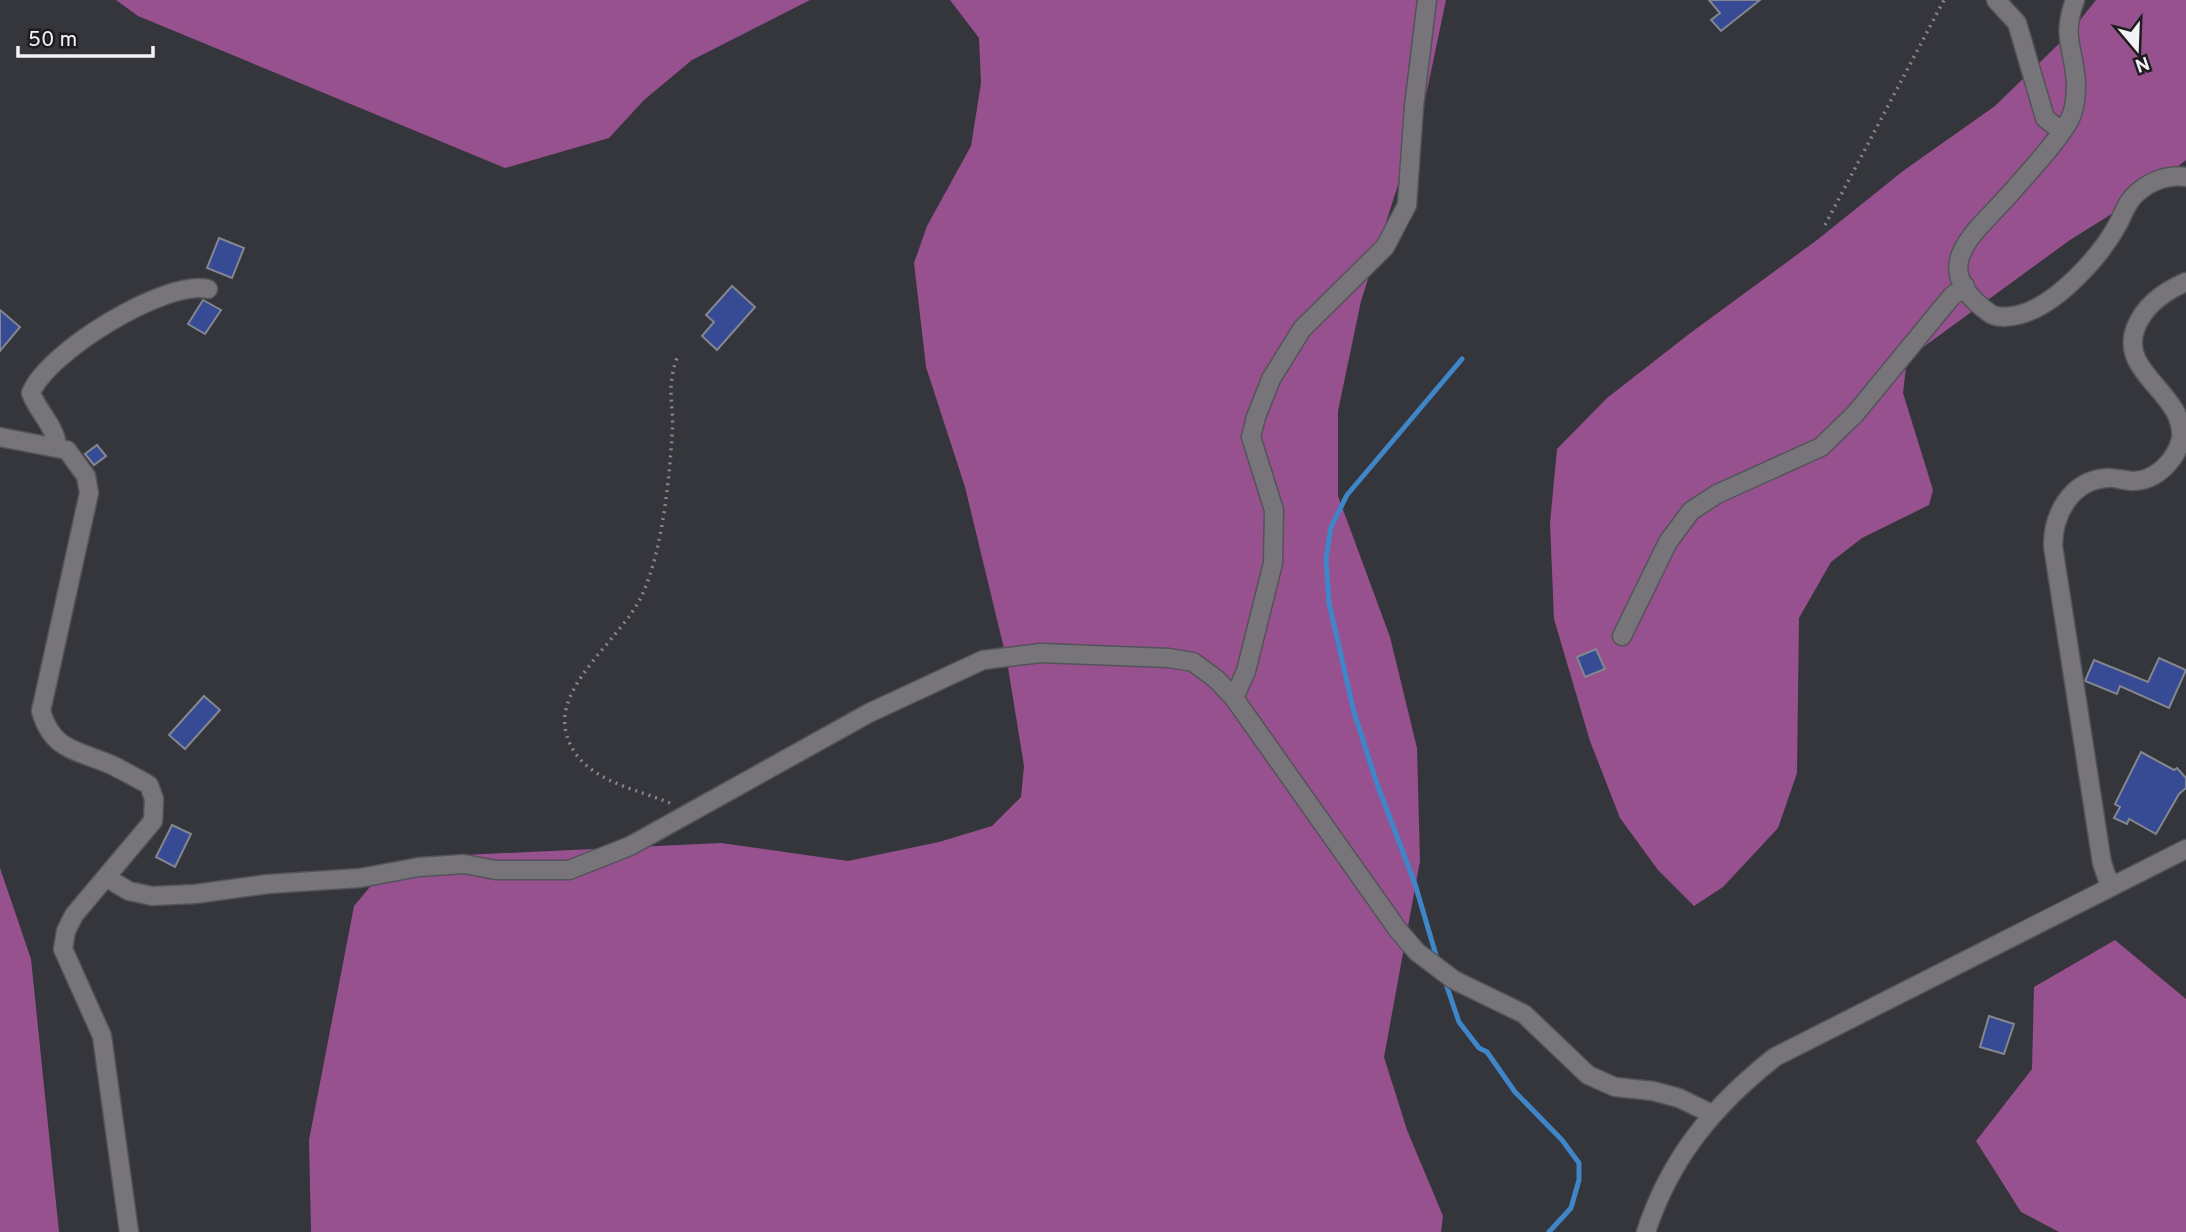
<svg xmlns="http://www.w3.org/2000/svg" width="2186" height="1232" font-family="Overpass,sans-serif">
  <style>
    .forest { fill: #97518e }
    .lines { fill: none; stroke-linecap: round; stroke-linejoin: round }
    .stream { stroke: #3f86c8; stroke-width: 5 }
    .building { fill: #374a94; stroke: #84878f; stroke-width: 2 }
    .minor-casing { stroke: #53535a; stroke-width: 21 }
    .path { stroke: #85858b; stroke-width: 3.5; stroke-dasharray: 2 5; stroke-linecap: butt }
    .minor { stroke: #777579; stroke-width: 18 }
  </style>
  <rect width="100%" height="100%" fill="#35353c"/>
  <path class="forest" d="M116,0h694l-118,60 -48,40 -35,38 -104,30 -367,-152z
    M950,0h496l-21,100 -64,201 -23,110v85l52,141 27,111 3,113 -36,196 23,73 36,86 -2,16h-1130l-2,-92 45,-234 30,-36 80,-15 257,-12 127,18 91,-19 53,-16 29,-29 3,-31 -17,-105 -42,-174 -39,-120 -12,-104 13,-37 44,-80 10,-63 -2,-45z
    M2096,0h90v160l-44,35 -72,45 -163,119 -4,34 30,97 -4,15 -67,33 -31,24 -32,56 -2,155 -19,55 -55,59 -29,19 -36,-36 -38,-52 -30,-77 -36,-122 -4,-96 7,-74 50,-51 82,-64 128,-94 86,-69 92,-65 73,-71z
    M0,868l31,91 28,273h-59z
    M2115,940l71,59v233h-127l-38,-20 -45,-71 56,-72 2,-82z"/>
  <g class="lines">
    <path class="stream" d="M1438,962l-23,-78 -38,-100 -23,-72 -25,-109 -3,-44 5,-32 16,-32 115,-136
      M1445,981l14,41 20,26 8,4 28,40 47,48 17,23v17l-8,28 -22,24"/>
  </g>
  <path class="building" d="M1709,0h51l-39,31 -10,-11 9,-7z
    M219,238l25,10 -12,30 -25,-10z
    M732,286l23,21 -38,43 -15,-14 12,-14 -8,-7z
    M203,300l18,10 -16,24 -17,-10z
    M0,310l20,17 -20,24z
    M97,445l9,11 -12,9 -9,-11z
    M1596,649l9,20 -20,8 -8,-20z
    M2159,658l27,12 -17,38 -49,-22 -3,8 -32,-13 9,-21 54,22z
    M204,696l16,14 -35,39 -16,-14z
    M2141,752l33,18 3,-2 9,10v10l-7,6 -23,40 -27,-15 -2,5 -13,-6 6,-11 -5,-3z
    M172,825l19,9 -16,33 -19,-10z
    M1989,1016l25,8 -10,30 -24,-7z"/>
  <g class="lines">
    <defs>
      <path id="minor" d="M1996,0l21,23 28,95 16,13
        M2075,0c-14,38 -1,47 1,83 0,8 -1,23 -4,31 -6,19 -50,66 -65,83 -34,38 -80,70 -19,115 8,7 20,5 30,3 38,-9 82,-58 100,-91 6,-11 9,-23 19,-31 13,-12 32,-19 49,-16
        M0,437l67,13 19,26 3,17 -48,218c12,42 39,39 73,55 11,6 23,12 35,19l5,14 -1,22 -79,94 -8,16 -3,18 39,87 27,196
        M57,447c-1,-20 -19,-35 -26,-54 15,-40 134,-114 177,-104
        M1622,636l46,-94 23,-31 26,-17 104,-47 34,-33 97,-118 13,-10
        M1234,698l12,-27 27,-108 1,-53 -23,-73 5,-20 15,-38 31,-50 83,-82 22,-42 7,-99 13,-106
        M107,878l22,13 23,5 43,-2 73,-10 92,-6 59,-11 45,-3 32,6h73l61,-24 239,-133 114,-53 58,-7 128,5 24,4 23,17 18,19 164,232 19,22 37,28 70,34 64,61 27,12 38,4 26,7 33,16
        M2110,886l-8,-23 -49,-317c0,-32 18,-65 53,-68 9,-1 18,3 27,3 23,0 43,-21 48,-42 5,-46 -64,-66 -45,-112 9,-22 29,-36 50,-45
        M1646,1232c24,-74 68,-127 129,-175l411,-208"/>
    </defs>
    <use href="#minor" class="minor-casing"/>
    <path class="path" d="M1825,225l119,-225
      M670,803c-39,-16 -93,-24 -104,-71 -12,-48 59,-96 77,-139 19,-43 26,-110 29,-157 3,-32 -7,-44 5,-78"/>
    <use href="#minor" class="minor"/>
  </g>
  <g transform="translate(2137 49) rotate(161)" stroke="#1d1d20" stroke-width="5" paint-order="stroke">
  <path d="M0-5L12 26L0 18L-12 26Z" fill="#f3f3f7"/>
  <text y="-10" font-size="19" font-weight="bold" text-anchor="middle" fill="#f3f3f7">N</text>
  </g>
  <path d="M18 46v10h135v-10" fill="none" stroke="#f3f3f7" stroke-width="3.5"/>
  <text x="28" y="46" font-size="21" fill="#f3f3f7" stroke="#1d1d20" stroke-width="5" paint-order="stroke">50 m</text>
</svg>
